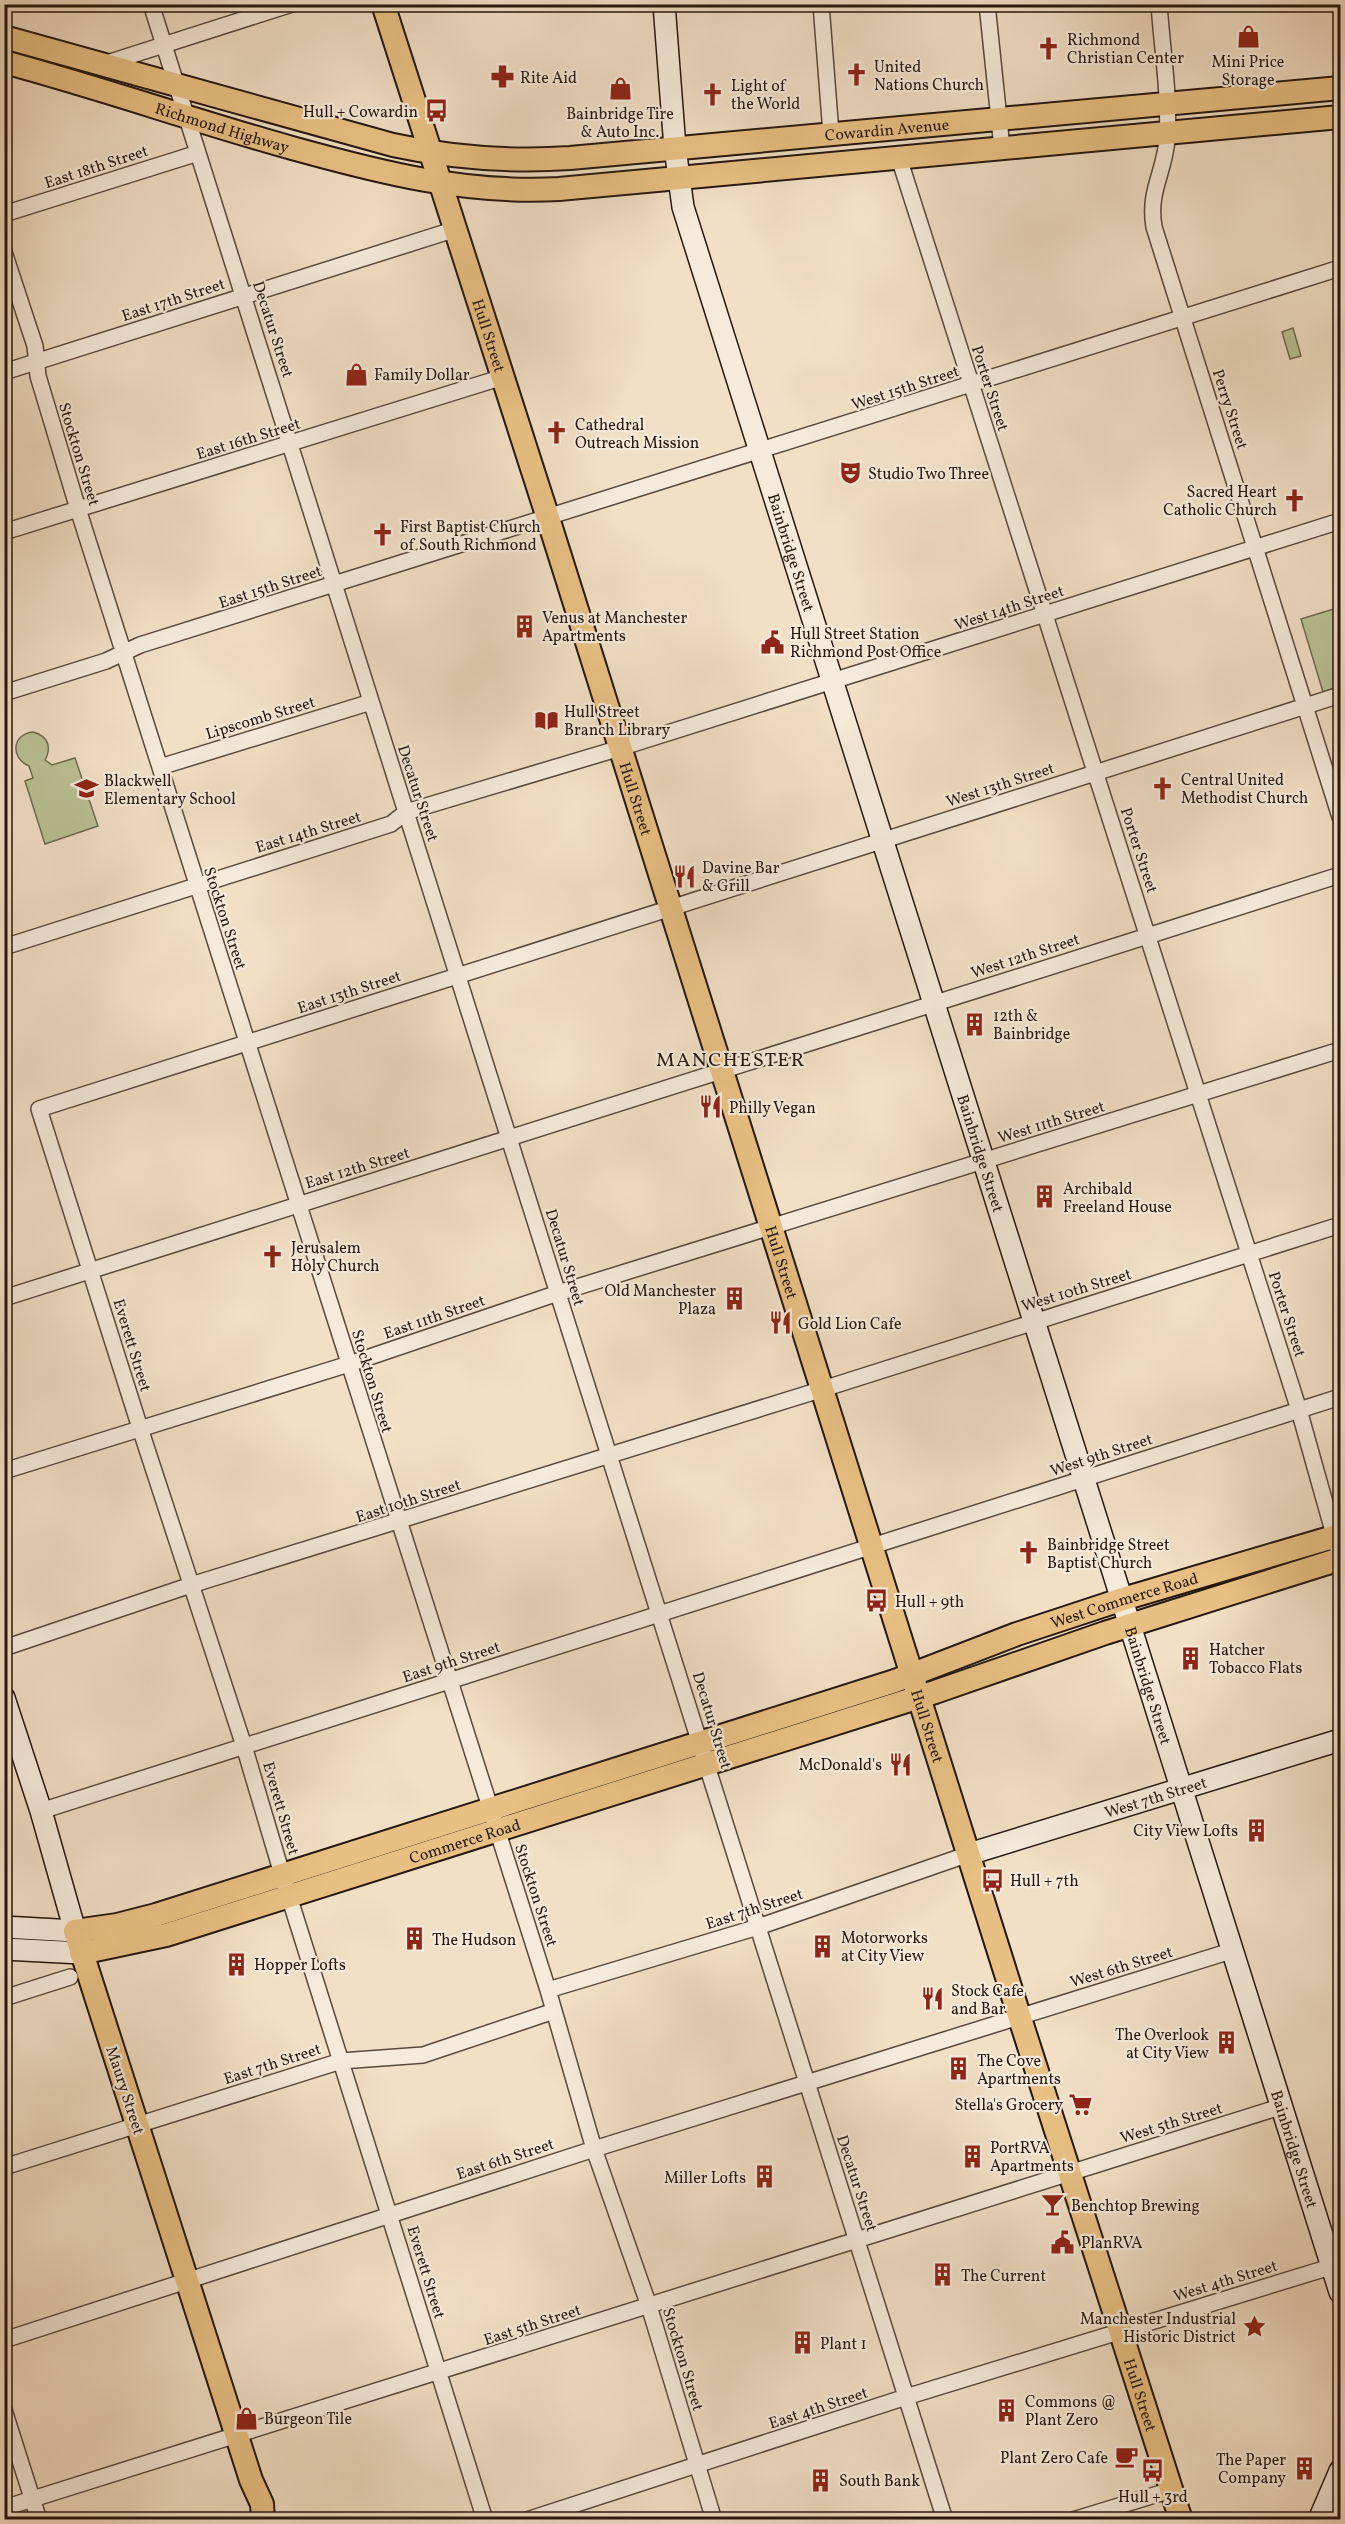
<svg xmlns="http://www.w3.org/2000/svg" width="1345" height="2524" font-family="Vollkorn,serif">
  <style>
    .green { fill: #b9c296; stroke: #706c52; stroke-width: 1.5 }
    .lines { fill: none; stroke-linecap: round; stroke-linejoin: round }
    .street-casing { stroke: #59493d; stroke-width: 18 }
    .secondary-casing { stroke: #26170f; stroke-width: 24 }
    .primary-casing { stroke: #26170f; stroke-width: 26 }
    .street { stroke: #f6eada; stroke-width: 15 }
    .secondary { stroke: #f6eada; stroke-width: 21 }
    .primary { stroke: #e8c083; stroke-width: 22 }
    .labels { text-anchor: middle; stroke-width: 4.5; stroke-linejoin: round; paint-order: stroke }
    .poi-label { font-size: 16px; fill: #26170f; stroke: #f6eada; text-anchor: start }
    .street-label { font-size: 16px; fill: #26170f; stroke: #f6eada }
    .quarter-label { font-size: 20px; letter-spacing: 1.5px; fill: #26170f; stroke: #f6eada }
  </style>
  <rect width="100%" height="100%" fill="#f1dfc6"/>
  <filter id="stains"><feTurbulence type="fractalNoise" baseFrequency=".00333" numOctaves="4"/><feColorMatrix values="0 0 0 0 .2 0 0 0 0 .09 0 0 0 0 .02 0 0 0 .5 -.17"/></filter>
  <radialGradient id="worn" r=".72"><stop offset=".6" stop-color="#630" stop-opacity="0"/><stop offset="1" stop-color="#630" stop-opacity=".3"/></radialGradient>
  <path class="green" d="M1293,328l8,28 -11,3 -8,-27z
    M1340,607v79l-17,6 -22,-73z
    M33,732c15,4 19,15 12,28l7,5 23,-7 23,68 -53,18 -20,-63 8,-3 -4,-12c-19,-8 -17,-32 4,-34z"/>
  <g class="lines">
    <defs>
      <path id="street" d="M151,4l794,2516
        M821,4l10,130
        M987,4l15,144
        M1159,4c3,45 11,92 8,136 -3,34 -19,51 -13,87l186,590
        M104,64l188,-60
        M899,158l400,1252 41,146
        M4,214l194,-61
        M4,252l31,94 3,30 40,133 470,1481 46,159 55,157 65,214
        M4,372l452,-143
        M4,532l499,-155
        M4,693l102,-32 34,-16 1200,-377
        M160,767l211,-65
        M4,947l387,-123 15,-12 214,-64 720,-227
        M4,1298l1336,-423
        M4,1471l345,-107 209,-71 782,-243
        M4,1648l187,-63 632,-196 517,-164
        M41,1811l1299,-414
        M548,1990l210,-63 211,-73
        M4,1998l66,-21
        M4,2167l337,-106 82,-6 131,-44
        M4,2340l590,-191 640,-199
        M4,2410l35,110
        M4,2508l1279,-402
        M485,2520l-203,-646 -38,-128 -104,-318 -101,-319 1301,-414
        M527,2520l379,-123 434,-133
        M1073,2520l98,-30"/>
      <g id="secondary">
        <path id="s1" d="M664,4l11,144 8,59 657,2085"/>
        <path d="M4,1698l37,113 34,120 -71,-4"/>
        <path id="s2" d="M969,1854l371,-114"/>
        <path d="M4,1949l77,4"/>
        <path d="M1319,2520l21,-49"/>
      </g>
      <g id="primary">
        <path id="s3" d="M383,4l165,514 469,1491 164,511"/>
        <path id="s4" d="M4,37l389,108c60,13 117,17 177,13l770,-70"/>
        <path id="s5" d="M4,62c97,26 191,59 288,86 90,25 173,46 267,41l781,-72"/>
        <path id="s6" d="M81,1953l85,-18 769,-243 170,-59 235,-74"/>
        <path id="s7" d="M263,2520l-1,-16 -11,-24 -176,-549 42,-6 39,-10 739,-234 122,-47 106,-35 217,-64"/>
      </g>
    </defs>
    <use href="#street" class="street-casing"/>
    <use href="#secondary" class="secondary-casing"/>
    <use href="#primary" class="primary-casing"/>
    <use href="#street" class="street"/>
    <use href="#secondary" class="secondary"/>
    <use href="#primary" class="primary"/>
  </g>
  <defs>
    <symbol id="shop-bare" viewBox="-9 -9 18 18"><path d="M-5-2.5h2.3a2.7 3.5 0 0 1 5.4 0H5L5.5 6h-11ZM-1.5-2.5h3a1.5 2.3 0 0 0-3 0Z" fill="#8f2418" stroke="#f6eada" stroke-width="2.5" paint-order="stroke"/></symbol>
    <symbol id="church-bare" viewBox="-9 -9 18 18"><path d="M-1.2-6h2.4v3.5h3.3v2.4h-3.3V6h-2.4V-.1h-3.3v-2.4h3.3Z" fill="#8f2418" stroke="#f6eada" stroke-width="2.5" paint-order="stroke"/></symbol>
    <symbol id="pharmacy-bare" viewBox="-9 -9 18 18"><path d="M-2-6h4v4h4v4h-4v4h-4v-4h-4v-4h4Z" fill="#8f2418" stroke="#f6eada" stroke-width="2.5" paint-order="stroke"/></symbol>
    <symbol id="bus-bare" viewBox="-9 -9 18 18"><path d="M-5-6H5V4H4V6H2V4H-2V6H-4V4H-5ZM-3.5-4V0h7V-4ZM-3.5 1.2v1.5H-2V1.2ZM2 1.2v1.5H3.5V1.2Z" fill="#8f2418" stroke="#f6eada" stroke-width="2.5" paint-order="stroke"/></symbol>
    <symbol id="theatre-bare" viewBox="-9 -9 18 18"><path d="M-5-5.5Q0-4 5-5.5V0Q5 5 0 6Q-5 5-5 0ZM-3.3-2.5H-1v1.5H-3.3ZM1-2.5H3.3v1.5H1ZM-2.8 1Q0 5.5 2.8 1Z" fill="#8f2418" stroke="#f6eada" stroke-width="2.5" paint-order="stroke"/></symbol>
    <symbol id="building-bare" viewBox="-9 -9 18 18"><path d="M-4-6H4V6H1V3H-1V6H-4ZM-2.5-4.3h1.7v1.8h-1.7ZM.8-4.3h1.7v1.8H.8ZM-2.5-1h1.7V.8h-1.7ZM.8-1h1.7V.8H.8Z" fill="#8f2418" stroke="#f6eada" stroke-width="2.5" paint-order="stroke"/></symbol>
    <symbol id="civic-bare" viewBox="-9 -9 18 18"><path d="M-.6-6.5H3V-4.5H.6V-3L4-1V1h2V6H-6V1h2V-1L-.6-3ZM-1.2 2.5V6h2.4V2.5Z" fill="#8f2418" stroke="#f6eada" stroke-width="2.5" paint-order="stroke"/></symbol>
    <symbol id="library-bare" viewBox="-9 -9 18 18"><path d="M-6-4Q-3-5.5-.7-3.5V5Q-3 3-6 4ZM6-4Q3-5.5 .7-3.5V5Q3 3 6 4Z" fill="#8f2418" stroke="#f6eada" stroke-width="2.5" paint-order="stroke"/></symbol>
    <symbol id="school-bare" viewBox="-9 -9 18 18"><path d="M0-5L7-2L0 1L-7-2ZM-4 1L0 2.5L4 1V4Q0 6-4 4Z" fill="#8f2418" stroke="#f6eada" stroke-width="2.5" paint-order="stroke"/></symbol>
    <symbol id="restaurant-bare" viewBox="-9 -9 18 18"><path d="M-5-6h1v4h1v-4h1v4h1v-4h1v5L-1.5 .5V6h-2V.5L-5-1ZM5-6V6H3V1.5H1.5Q1.5-4 5-6Z" fill="#8f2418" stroke="#f6eada" stroke-width="2.5" paint-order="stroke"/></symbol>
    <symbol id="supermarket-bare" viewBox="-9 -9 18 18"><path d="M-6-5.5h2.5l.6 2H6L4.5 2H-2.5L-4.4-4H-6ZM-1.5 3.2a1.3 1.3 0 1 0 .1 0ZM3 3.2a1.3 1.3 0 1 0 .1 0Z" fill="#8f2418" stroke="#f6eada" stroke-width="2.5" paint-order="stroke"/></symbol>
    <symbol id="bar-bare" viewBox="-9 -9 18 18"><path d="M-6-5H6L.8 .8V4.5H3.5V6h-7V4.5H-.8V.8Z" fill="#8f2418" stroke="#f6eada" stroke-width="2.5" paint-order="stroke"/></symbol>
    <symbol id="sight-bare" viewBox="-9 -9 18 18"><path d="M0-6L1.8-2.2L6-1.7L2.9 1.2L3.7 5.4L0 3.3L-3.7 5.4L-2.9 1.2L-6-1.7L-1.8-2.2Z" fill="#8f2418" stroke="#f6eada" stroke-width="2.5" paint-order="stroke"/></symbol>
    <symbol id="cafe-bare" viewBox="-9 -9 18 18"><path d="M-5.5-4.5H6V0H3Q3 3.5 0 3.5H-2.5Q-5.5 3.5-5.5 0ZM3-3.2v2h1.7v-2ZM-6 4.5H4V6H-6Z" fill="#8f2418" stroke="#f6eada" stroke-width="2.5" paint-order="stroke"/></symbol>
  </defs>
  <g fill-rule="evenodd">
    <use href="#shop-bare" x="1232" y="20" width="33" height="33"/>
    <use href="#church-bare" x="1032" y="32" width="33" height="33"/>
    <use href="#church-bare" x="840" y="58" width="33" height="33"/>
    <use href="#pharmacy-bare" x="486" y="60" width="33" height="33"/>
    <use href="#shop-bare" x="604" y="72" width="33" height="33"/>
    <use href="#church-bare" x="696" y="78" width="33" height="33"/>
    <use href="#bus-bare" x="420" y="94" width="33" height="33"/>
    <use href="#shop-bare" x="340" y="358" width="33" height="33"/>
    <use href="#church-bare" x="540" y="416" width="33" height="33"/>
    <use href="#theatre-bare" x="834" y="456" width="33" height="33"/>
    <use href="#church-bare" x="1278" y="484" width="33" height="33"/>
    <use href="#church-bare" x="366" y="518" width="33" height="33"/>
    <use href="#building-bare" x="508" y="610" width="33" height="33"/>
    <use href="#civic-bare" x="756" y="626" width="33" height="33"/>
    <use href="#library-bare" x="530" y="704" width="33" height="33"/>
    <use href="#church-bare" x="1146" y="772" width="33" height="33"/>
    <use href="#school-bare" x="70" y="772" width="33" height="33"/>
    <use href="#restaurant-bare" x="668" y="860" width="33" height="33"/>
    <use href="#building-bare" x="958" y="1008" width="33" height="33"/>
    <use href="#restaurant-bare" x="694" y="1090" width="33" height="33"/>
    <use href="#building-bare" x="1028" y="1180" width="33" height="33"/>
    <use href="#church-bare" x="256" y="1240" width="33" height="33"/>
    <use href="#building-bare" x="718" y="1282" width="33" height="33"/>
    <use href="#restaurant-bare" x="764" y="1306" width="33" height="33"/>
    <use href="#church-bare" x="1012" y="1536" width="33" height="33"/>
    <use href="#bus-bare" x="860" y="1584" width="33" height="33"/>
    <use href="#building-bare" x="1174" y="1642" width="33" height="33"/>
    <use href="#restaurant-bare" x="884" y="1748" width="33" height="33"/>
    <use href="#building-bare" x="1240" y="1814" width="33" height="33"/>
    <use href="#bus-bare" x="976" y="1864" width="33" height="33"/>
    <use href="#building-bare" x="398" y="1922" width="33" height="33"/>
    <use href="#building-bare" x="806" y="1930" width="33" height="33"/>
    <use href="#building-bare" x="220" y="1948" width="33" height="33"/>
    <use href="#restaurant-bare" x="916" y="1982" width="33" height="33"/>
    <use href="#building-bare" x="1210" y="2026" width="33" height="33"/>
    <use href="#building-bare" x="942" y="2052" width="33" height="33"/>
    <use href="#supermarket-bare" x="1064" y="2088" width="33" height="33"/>
    <use href="#building-bare" x="956" y="2140" width="33" height="33"/>
    <use href="#building-bare" x="748" y="2160" width="33" height="33"/>
    <use href="#bar-bare" x="1036" y="2188" width="33" height="33"/>
    <use href="#civic-bare" x="1046" y="2226" width="33" height="33"/>
    <use href="#building-bare" x="926" y="2258" width="33" height="33"/>
    <use href="#sight-bare" x="1238" y="2310" width="33" height="33"/>
    <use href="#building-bare" x="786" y="2326" width="33" height="33"/>
    <use href="#building-bare" x="990" y="2394" width="33" height="33"/>
    <use href="#shop-bare" x="230" y="2402" width="33" height="33"/>
    <use href="#cafe-bare" x="1110" y="2440" width="33" height="33"/>
    <use href="#building-bare" x="1288" y="2452" width="33" height="33"/>
    <use href="#bus-bare" x="1136" y="2454" width="33" height="33"/>
    <use href="#building-bare" x="804" y="2464" width="33" height="33"/>
  </g>
  <g class="labels">
    <g class="poi-label">
      <text x="1067" y="45">Richmond<tspan x="1067" dy="18">Christian Center</tspan></text>
      <text x="1248" y="67" text-anchor="middle">Mini Price<tspan x="1248" dy="18">Storage</tspan></text>
      <text x="874" y="72">United<tspan x="874" dy="18">Nations Church</tspan></text>
      <text x="520" y="83">Rite Aid</text>
      <text x="731" y="91">Light of<tspan x="731" dy="18">the World</tspan></text>
      <text x="418" y="117" text-anchor="end">Hull + Cowardin</text>
      <text x="620" y="119" text-anchor="middle">Bainbridge Tire<tspan x="620" dy="18">&amp; Auto Inc.</tspan></text>
      <text x="374" y="380">Family Dollar</text>
      <text x="575" y="430">Cathedral<tspan x="575" dy="18">Outreach Mission</tspan></text>
      <text x="868" y="479">Studio Two Three</text>
      <text x="1277" y="497" text-anchor="end">Sacred Heart<tspan x="1277" dy="18">Catholic Church</tspan></text>
      <text x="400" y="532">First Baptist Church<tspan x="400" dy="18">of South Richmond</tspan></text>
      <text x="542" y="623">Venus at Manchester<tspan x="542" dy="18">Apartments</tspan></text>
      <text x="790" y="639">Hull Street Station<tspan x="790" dy="18">Richmond Post Office</tspan></text>
      <text x="564" y="717">Hull Street<tspan x="564" dy="18">Branch Library</tspan></text>
      <text x="1181" y="785">Central United<tspan x="1181" dy="18">Methodist Church</tspan></text>
      <text x="104" y="786">Blackwell<tspan x="104" dy="18">Elementary School</tspan></text>
      <text x="702" y="873">Davine Bar<tspan x="702" dy="18">&amp; Grill</tspan></text>
      <text x="993" y="1021">12th &amp;<tspan x="993" dy="18">Bainbridge</tspan></text>
      <text x="729" y="1113">Philly Vegan</text>
      <text x="1063" y="1194">Archibald<tspan x="1063" dy="18">Freeland House</tspan></text>
      <text x="291" y="1253">Jerusalem<tspan x="291" dy="18">Holy Church</tspan></text>
      <text x="716" y="1296" text-anchor="end">Old Manchester<tspan x="716" dy="18">Plaza</tspan></text>
      <text x="798" y="1329">Gold Lion Cafe</text>
      <text x="1047" y="1550">Bainbridge Street<tspan x="1047" dy="18">Baptist Church</tspan></text>
      <text x="895" y="1607">Hull + 9th</text>
      <text x="1209" y="1655">Hatcher<tspan x="1209" dy="18">Tobacco Flats</tspan></text>
      <text x="882" y="1770" text-anchor="end">McDonald's</text>
      <text x="1238" y="1836" text-anchor="end">City View Lofts</text>
      <text x="1010" y="1886">Hull + 7th</text>
      <text x="841" y="1943">Motorworks<tspan x="841" dy="18">at City View</tspan></text>
      <text x="432" y="1945">The Hudson</text>
      <text x="254" y="1970">Hopper Lofts</text>
      <text x="951" y="1996">Stock Cafe<tspan x="951" dy="18">and Bar</tspan></text>
      <text x="1209" y="2040" text-anchor="end">The Overlook<tspan x="1209" dy="18">at City View</tspan></text>
      <text x="977" y="2066">The Cove<tspan x="977" dy="18">Apartments</tspan></text>
      <text x="1063" y="2110" text-anchor="end">Stella's Grocery</text>
      <text x="990" y="2153">PortRVA<tspan x="990" dy="18">Apartments</tspan></text>
      <text x="746" y="2183" text-anchor="end">Miller Lofts</text>
      <text x="1071" y="2211">Benchtop Brewing</text>
      <text x="1081" y="2248">PlanRVA</text>
      <text x="961" y="2281">The Current</text>
      <text x="1236" y="2324" text-anchor="end">Manchester Industrial<tspan x="1236" dy="18">Historic District</tspan></text>
      <text x="820" y="2349">Plant 1</text>
      <text x="1025" y="2407">Commons @<tspan x="1025" dy="18">Plant Zero</tspan></text>
      <text x="264" y="2424">Burgeon Tile</text>
      <text x="1108" y="2463" text-anchor="end">Plant Zero Cafe</text>
      <text x="1286" y="2465" text-anchor="end">The Paper<tspan x="1286" dy="18">Company</tspan></text>
      <text x="839" y="2486">South Bank</text>
      <text x="1153" y="2502" text-anchor="middle">Hull + 3rd</text>
    </g>
    <g class="street-label">
      <text dy="6" stroke="none"><textPath href="#s5" startOffset="228">Richmond Highway</textPath></text>
      <text dy="6" stroke="none"><textPath href="#s4" startOffset="900">Cowardin Avenue</textPath></text>
      <text transform="translate(96 166) rotate(-18)" y="6">East 18th Street</text>
      <text transform="translate(173 299) rotate(-18)" y="6">East 17th Street</text>
      <text transform="translate(274 329) rotate(72)" y="6">Decatur Street</text>
      <text dy="6" stroke="none"><textPath href="#s3" startOffset="348">Hull Street</textPath></text>
      <text transform="translate(905 387) rotate(-18)" y="6">West 15th Street</text>
      <text transform="translate(991 388) rotate(72)" y="6">Porter Street</text>
      <text transform="translate(1231 409) rotate(72)" y="6">Perry Street</text>
      <text transform="translate(248 438) rotate(-17)" y="6">East 16th Street</text>
      <text transform="translate(80 454) rotate(73)" y="6">Stockton Street</text>
      <text dy="6" stroke="none"><textPath href="#s1" startOffset="566">Bainbridge Street</textPath></text>
      <text transform="translate(270 586) rotate(-18)" y="6">East 15th Street</text>
      <text transform="translate(1009 607) rotate(-18)" y="6">West 14th Street</text>
      <text transform="translate(260 717) rotate(-17)" y="6">Lipscomb Street</text>
      <text transform="translate(1000 784) rotate(-18)" y="6">West 13th Street</text>
      <text transform="translate(419 793) rotate(72)" y="6">Decatur Street</text>
      <text dy="6" stroke="none"><textPath href="#s3" startOffset="834">Hull Street</textPath></text>
      <text transform="translate(308 831) rotate(-17)" y="6">East 14th Street</text>
      <text transform="translate(1140 850) rotate(72)" y="6">Porter Street</text>
      <text transform="translate(226 918) rotate(72)" y="6">Stockton Street</text>
      <text transform="translate(1025 955) rotate(-18)" y="6">West 12th Street</text>
      <text transform="translate(349 991) rotate(-18)" y="6">East 13th Street</text>
      <text transform="translate(1051 1121) rotate(-17)" y="6">West 11th Street</text>
      <text dy="6" stroke="none"><textPath href="#s1" startOffset="1196">Bainbridge Street</textPath></text>
      <text transform="translate(357 1167) rotate(-17)" y="6">East 12th Street</text>
      <text transform="translate(566 1257) rotate(73)" y="6">Decatur Street</text>
      <text dy="6" stroke="none"><textPath href="#s3" startOffset="1320">Hull Street</textPath></text>
      <text transform="translate(1076 1289) rotate(-17)" y="6">West 10th Street</text>
      <text transform="translate(1288 1314) rotate(72)" y="6">Porter Street</text>
      <text transform="translate(434 1316) rotate(-19)" y="6">East 11th Street</text>
      <text transform="translate(133 1345) rotate(73)" y="6">Everett Street</text>
      <text transform="translate(373 1381) rotate(73)" y="6">Stockton Street</text>
      <text transform="translate(1101 1454) rotate(-18)" y="6">West 9th Street</text>
      <text transform="translate(408 1500) rotate(-18)" y="6">East 10th Street</text>
      <text dy="6" stroke="none"><textPath href="#s7" startOffset="1720">West Commerce Road</textPath></text>
      <text transform="translate(451 1661) rotate(-18)" y="6">East 9th Street</text>
      <text dy="6" stroke="none"><textPath href="#s1" startOffset="1754">Bainbridge Street</textPath></text>
      <text transform="translate(713 1720) rotate(73)" y="6">Decatur Street</text>
      <text dy="6" stroke="none"><textPath href="#s3" startOffset="1806">Hull Street</textPath></text>
      <text dy="6" stroke="none"><textPath href="#s2" startOffset="195">West 7th Street</textPath></text>
      <text transform="translate(282 1808) rotate(74)" y="6">Everett Street</text>
      <text dy="6" stroke="none"><textPath href="#s6" startOffset="400">Commerce Road</textPath></text>
      <text transform="translate(537 1895) rotate(72)" y="6">Stockton Street</text>
      <text transform="translate(754 1908) rotate(-18)" y="6">East 7th Street</text>
      <text transform="translate(1121 1966) rotate(-17)" y="6">West 6th Street</text>
      <text transform="translate(272 2063) rotate(-18)" y="6">East 7th Street</text>
      <text transform="translate(126 2090) rotate(72)" y="6">Maury Street</text>
      <text transform="translate(1171 2122) rotate(-17)" y="6">West 5th Street</text>
      <text dy="6" stroke="none"><textPath href="#s1" startOffset="2240">Bainbridge Street</textPath></text>
      <text transform="translate(505 2158) rotate(-18)" y="6">East 6th Street</text>
      <text transform="translate(858 2183) rotate(72)" y="6">Decatur Street</text>
      <text transform="translate(427 2272) rotate(73)" y="6">Everett Street</text>
      <text transform="translate(1225 2280) rotate(-17)" y="6">West 4th Street</text>
      <text transform="translate(532 2324) rotate(-18)" y="6">East 5th Street</text>
      <text transform="translate(684 2359) rotate(73)" y="6">Stockton Street</text>
      <text dy="6" stroke="none"><textPath href="#s3" startOffset="2508">Hull Street</textPath></text>
      <text transform="translate(818 2407) rotate(-18)" y="6">East 4th Street</text>
    </g>
    <g class="quarter-label">
      <text x="731" y="1066">MANCHESTER</text>
    </g>
  </g>
  <rect width="1345" height="2524" fill="none" stroke="#f1dfc6" stroke-width="24"/>
  <rect x="6" y="6" width="1333" height="2512" fill="none" stroke="#26170f" stroke-width="3"/>
  <rect x="12" y="12" width="1321" height="2500" fill="none" stroke="#26170f" stroke-width="1.5"/>
  <rect width="100%" height="100%" filter="url(#stains)"/>
  <rect width="100%" height="100%" fill="url(#worn)"/>
</svg>
